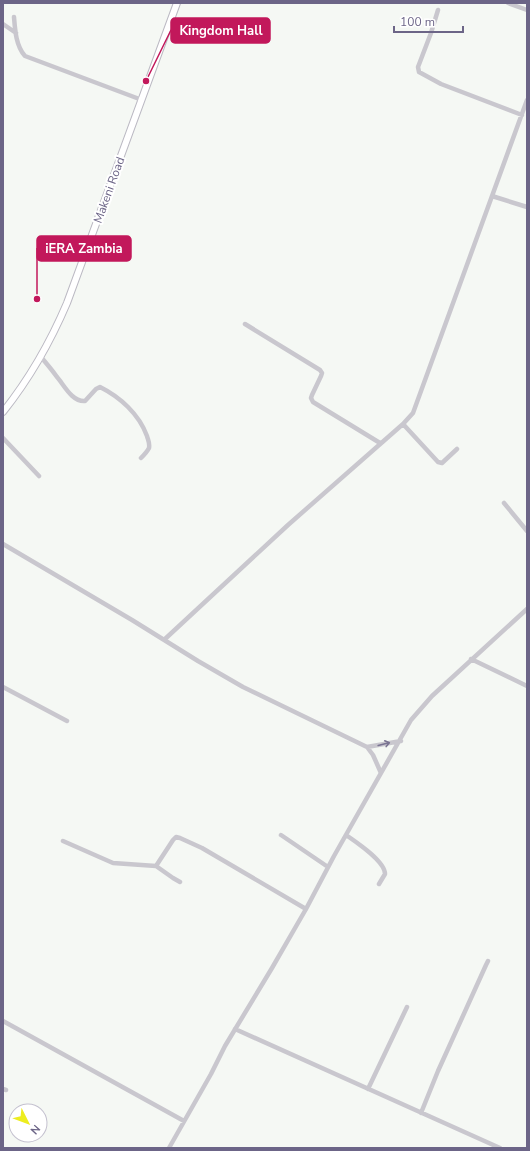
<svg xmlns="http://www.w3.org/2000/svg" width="530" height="1151" font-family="'Nunito Sans',sans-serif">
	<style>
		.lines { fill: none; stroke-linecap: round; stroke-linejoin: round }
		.secondary-casing { stroke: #bbb9c3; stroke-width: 8 }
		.street { stroke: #c9c7ce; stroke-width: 4.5 }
		.secondary { stroke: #fff; stroke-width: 6 }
		.oneway { stroke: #7a7492 }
		.labels { text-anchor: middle; stroke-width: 4; stroke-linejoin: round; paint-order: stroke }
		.street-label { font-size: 12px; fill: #6c6587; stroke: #fff }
		.leader { fill: none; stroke: #c2185b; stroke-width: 1.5 }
		.callout-dot { fill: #c2185b; stroke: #fff; stroke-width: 1.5 }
		.callout { fill: #c2185b; stroke: #c2185b; stroke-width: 1.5 }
		.callout-label { font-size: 13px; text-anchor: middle; font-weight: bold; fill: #fff }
	</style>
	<rect width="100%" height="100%" fill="#f5f8f4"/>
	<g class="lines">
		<defs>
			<path id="secondary" d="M3 412C30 378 50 343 67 303L177 3"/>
		</defs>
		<!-- secondary casing -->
		<use href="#secondary" class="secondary-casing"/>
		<!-- street -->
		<path class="street" d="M508 3 527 10
			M438 10 431 33 418 67 419 72 441 84 522 115
			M14 17C15 30 16 46 25 56L142 100
			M3 24 16 33
			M492 196 527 207
			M245 324 320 370 322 373 321 376 312 395 311 398 313 402 380 443
			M41 357C47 364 52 370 57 377 64 385 72 402 85 401L96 389 100 387C120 397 139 414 147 436 148 440 150 443 149 448 147 452 144 455 141 458
			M403 424 438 462 442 463 457 449
			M3 438 39 476
			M504 503 527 531
			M3 544 132 620 198 661 243 687 367 747 373 755 381 773
			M165 639 288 525 403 424 413 413 527 100
			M471 659 527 686
			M3 687 67 721
			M367 747 401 741
			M281 835 328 867
			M346 835C356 842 385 861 385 874L379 884
			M63 841 113 863 156 866 173 878 180 882
			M156 866 173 840 176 837 180 838 202 848 306 909
			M3 1021 184 1121
			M235 1029 500 1148
			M3 1089 6 1090
			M368 1089 407 1007
			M421 1113 438 1071 486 965 488 961
			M169 1148 211 1074 225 1046 272 968 306 909 334 856 411 720 432 696 527 609"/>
		<!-- secondary -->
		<use href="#secondary" class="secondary"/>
	</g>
	<!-- one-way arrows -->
	<defs><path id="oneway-shaft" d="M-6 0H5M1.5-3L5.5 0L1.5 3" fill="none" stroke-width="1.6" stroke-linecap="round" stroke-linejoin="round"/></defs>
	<use class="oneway" href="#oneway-shaft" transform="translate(384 744) rotate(-14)"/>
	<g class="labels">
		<!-- street labels -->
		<g class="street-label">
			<text transform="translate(109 190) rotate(-70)" y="4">Makeni Road</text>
		</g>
	</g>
	<!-- callouts -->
	<path class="leader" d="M146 81L171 30M37 299L37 248"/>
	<g class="callout-dot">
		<circle cx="146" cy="81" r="4"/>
		<circle cx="37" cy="299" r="4"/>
	</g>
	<g class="callout">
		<rect x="171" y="18" width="99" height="25" rx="4"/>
		<rect x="37" y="236" width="94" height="25" rx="4"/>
	</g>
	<g class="callout-label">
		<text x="221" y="35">Kingdom Hall</text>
		<text x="84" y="253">iERA Zambia</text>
	</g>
	<!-- border -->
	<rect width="530" height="1151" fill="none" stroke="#6c6587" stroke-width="8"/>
	<!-- north arrow -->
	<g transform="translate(28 1123) rotate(132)"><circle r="19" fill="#ffffff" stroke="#c4c1cf"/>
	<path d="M0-3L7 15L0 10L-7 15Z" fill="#eded1f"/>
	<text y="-6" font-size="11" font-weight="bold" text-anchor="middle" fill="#6c6587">N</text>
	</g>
	<!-- scale -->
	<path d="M394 26v6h69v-6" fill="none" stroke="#6c6587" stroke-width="2"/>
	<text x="400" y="26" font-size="12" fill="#6c6587" stroke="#ffffff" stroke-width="3" paint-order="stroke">100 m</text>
</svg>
